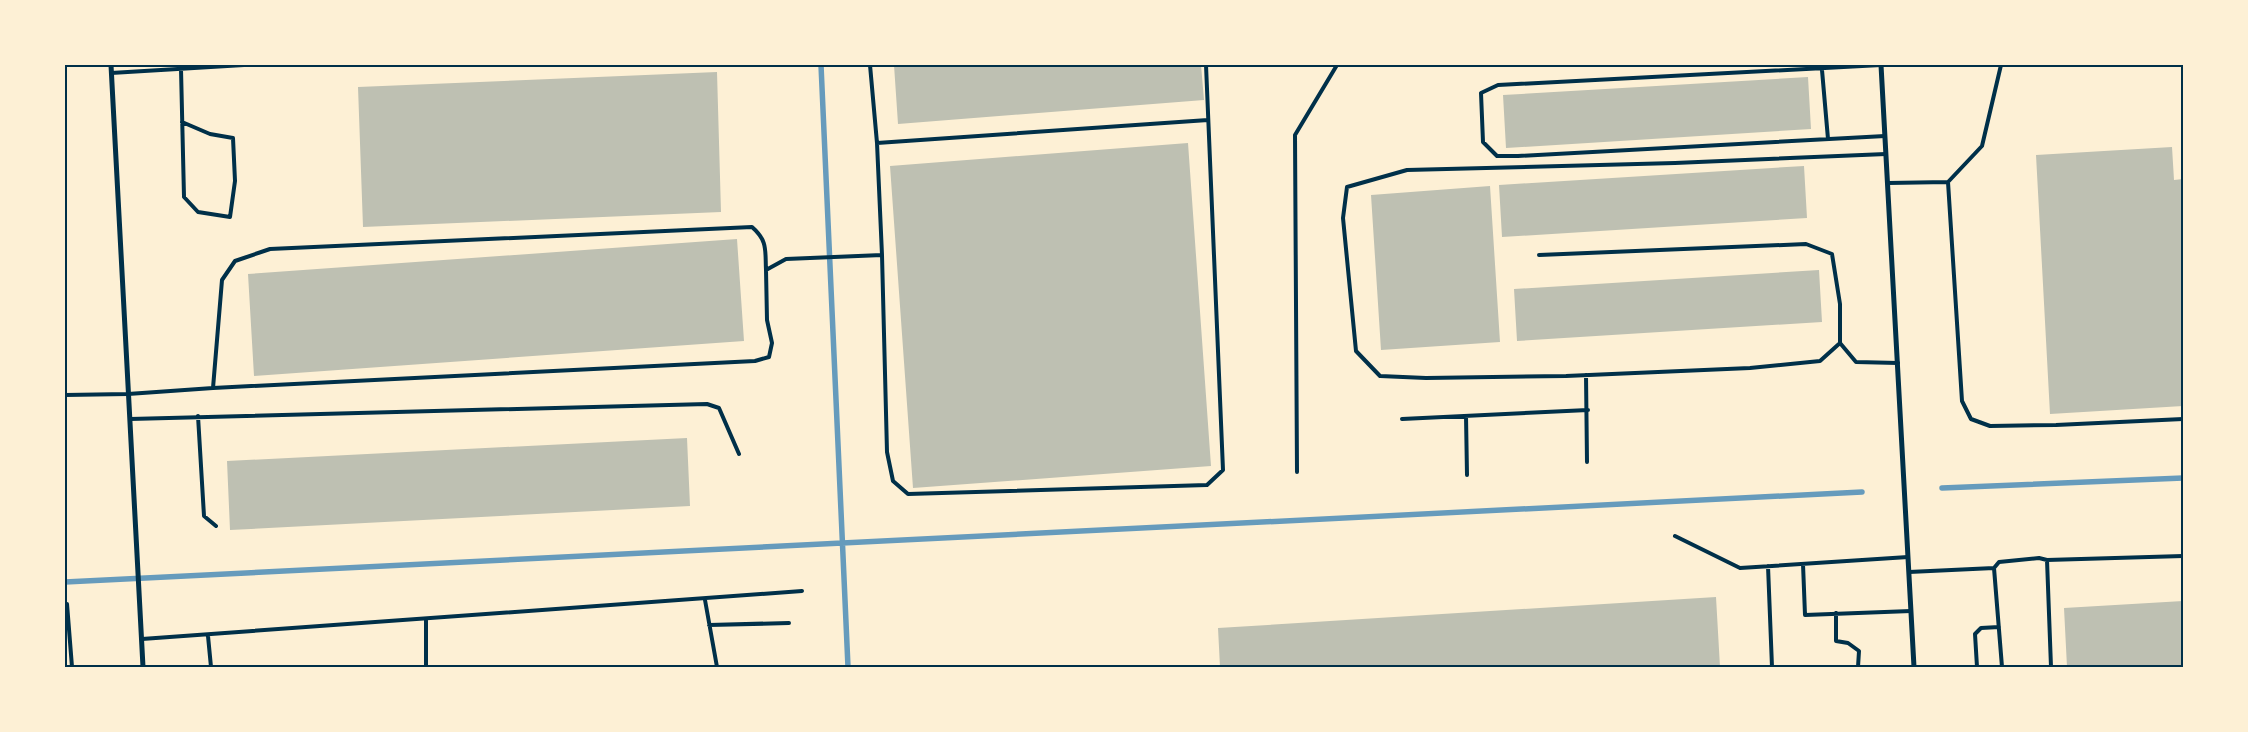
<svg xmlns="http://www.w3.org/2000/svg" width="2248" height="732" font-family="'Playfair Display',serif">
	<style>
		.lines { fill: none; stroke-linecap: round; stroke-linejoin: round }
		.stream { stroke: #669bbc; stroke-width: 5.5 }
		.building { fill: #bec0b2 }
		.service { stroke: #003049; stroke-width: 4 }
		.minor { stroke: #003049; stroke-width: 5 }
		.neatline { fill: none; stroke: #003049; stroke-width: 2 }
	</style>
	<rect width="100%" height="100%" fill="#fdf0d5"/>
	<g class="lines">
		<!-- stream -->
		<path class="stream" d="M821 65 848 667
			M1942 488 2183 478
			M65 582 1862 492"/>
	</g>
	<!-- building -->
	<path class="building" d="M894 65H1201L1204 100 898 124Z
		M717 72 721 212 363 227 358 87Z
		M1808 77 1811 129 1506 148 1503 95Z
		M1188 143 1211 466 913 488 890 166Z
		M2172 147 2174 180 2183 179V406L2050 414 2036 155Z
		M1804 166 1807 218 1502 237 1499 185Z
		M1490 186 1500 342 1381 350 1371 195Z
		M737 239 744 341 254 376 248 274Z
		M1819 270 1822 322 1517 341 1514 289Z
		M687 438 690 506 230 530 227 461Z
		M1716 597 1720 667H1220L1218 628Z
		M2183 601V667H2067L2064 608Z"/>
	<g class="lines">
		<!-- service -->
		<path class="service" d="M870 65 877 143 882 255
			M1881 65 1498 85 1481 93 1483 142 1497 156H1518L1885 136
			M181 69 184 197 198 212 230 217 235 181 233 138 210 134 182 122
			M1822 70 1828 139
			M111 73 244 65
			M877 143 1208 120
			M1948 182 1962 401 1971 419 1990 426 2056 425 2183 419
			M1888 183 1948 182 1982 146 2001 65
			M1539 255 1806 244 1832 254 1840 304V343L1856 362 1898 363
			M1840 343 1820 361 1750 368 1566 376 1426 378 1380 376 1356 351 1343 218 1347 187 1407 170 1675 163 1886 154
			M1586 375 1587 462
			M213 388 755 361 769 357 772 343 767 320 766 270 786 259 882 255 887 452 893 481 908 494 1207 485 1223 470 1206 65
			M65 395 128 394 213 388 222 280 235 261 270 249 752 227C768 241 765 250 766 270
			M198 416 204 516 216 526
			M1466 416 1467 475
			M130 419 707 404 719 408 739 454
			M1402 419 1588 410
			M1297 472 1295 135 1337 65
			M1675 536 1740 568 1908 557
			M2047 560 2051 667
			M1803 564 1805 615 1911 611
			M1768 566 1772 667
			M1909 572 1994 568
			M705 600 717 667
			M67 604 72 667
			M1836 613V641L1848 643 1859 651 1858 667
			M709 625 789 623
			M208 636 211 667
			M142 639 802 591
			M426 667V620
			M1977 667 1975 634 1981 628 1999 627
			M2002 667 1994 568 1999 562 2039 558 2047 560 2183 556"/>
		<!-- minor -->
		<path class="minor" d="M111 65 143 667
			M1881 65 1914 667"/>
	</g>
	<!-- border -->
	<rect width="2248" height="732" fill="none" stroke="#fdf0d5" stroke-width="132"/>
	<rect x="66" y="66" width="2116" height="600" class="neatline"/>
</svg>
